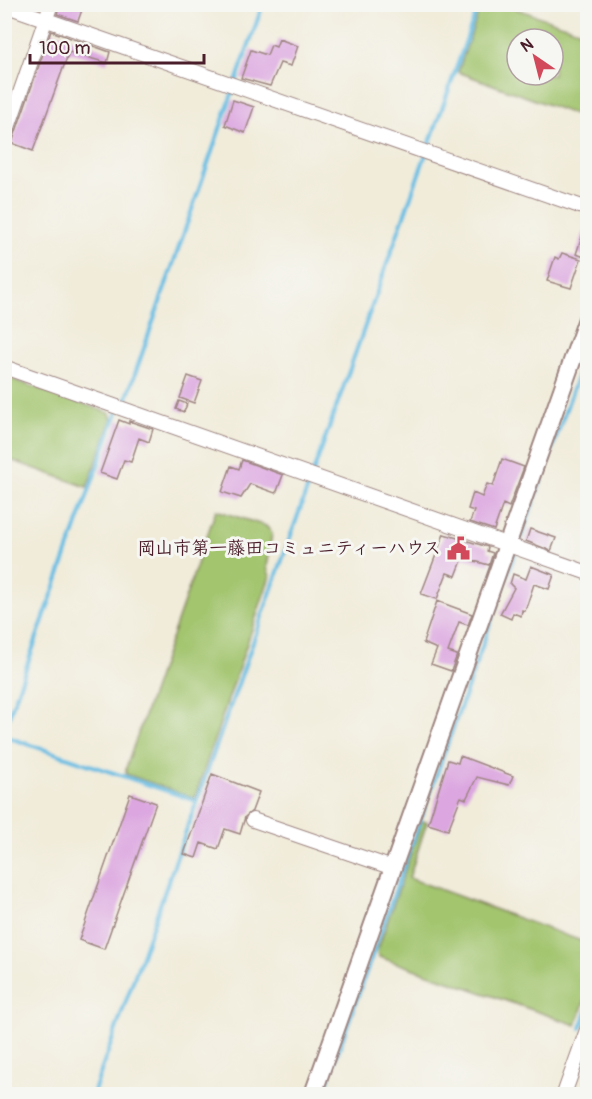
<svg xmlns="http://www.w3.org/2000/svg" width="592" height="1099" font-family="Pangolin,'Klee One',sans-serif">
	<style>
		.green { fill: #a3c56e; stroke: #76724c; stroke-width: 1.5; fill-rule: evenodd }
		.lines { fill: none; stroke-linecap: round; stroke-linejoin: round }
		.stream { stroke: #66bde3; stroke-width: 4 }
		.building { fill: #dca6e0 }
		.minor-casing { stroke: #9e8682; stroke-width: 16 }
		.tertiary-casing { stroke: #9e8682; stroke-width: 20 }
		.minor { stroke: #fff; stroke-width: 14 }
		.tertiary { stroke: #fff; stroke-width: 16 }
		.labels { text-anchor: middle; stroke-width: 6; stroke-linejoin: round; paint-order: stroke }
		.poi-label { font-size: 18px; font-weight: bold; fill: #4a1f2b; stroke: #f6f6f2; text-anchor: end }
	</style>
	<rect width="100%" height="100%" fill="#f6f6f2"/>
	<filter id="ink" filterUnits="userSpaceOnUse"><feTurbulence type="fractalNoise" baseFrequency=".0167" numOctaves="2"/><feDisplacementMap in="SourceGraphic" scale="12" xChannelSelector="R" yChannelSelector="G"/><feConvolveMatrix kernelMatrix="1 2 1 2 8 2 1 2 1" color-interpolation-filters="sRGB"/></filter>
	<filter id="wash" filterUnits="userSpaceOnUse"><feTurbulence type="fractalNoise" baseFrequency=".008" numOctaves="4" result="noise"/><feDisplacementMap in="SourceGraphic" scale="24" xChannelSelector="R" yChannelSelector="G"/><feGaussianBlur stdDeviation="1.35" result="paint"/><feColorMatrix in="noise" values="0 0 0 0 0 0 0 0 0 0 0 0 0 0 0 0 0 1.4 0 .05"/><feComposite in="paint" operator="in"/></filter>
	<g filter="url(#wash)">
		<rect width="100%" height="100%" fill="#f1ecda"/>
		<!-- green -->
		<path class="green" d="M481 5H505L587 33V119L458 72ZM517 39H553V75H517Z
			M5 377 110 413 112 420 87 487 5 458Z
			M216 510 266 526 272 533 267 568 270 576 195 797H191L126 774V768Z
			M422 821 427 822 409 878 587 943V994L576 1025 379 957 377 952Z"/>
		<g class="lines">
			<!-- stream -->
			<path class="stream" d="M124 406 263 4
				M519 544 588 346
				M4 730 117 412
				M4 736 197 801
				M581 1028 588 1009
				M4 1093 6 1094
				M93 1094 479 4
				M323 1094 516 551"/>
		</g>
		<g id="blocks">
			<!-- building -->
			<path class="building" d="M60 4H84L78 21 57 14Z
				M51 31 110 52 107 63 69 52 33 151 12 143Z
				M279 39 298 46 291 66 280 63 270 86 241 78 251 50 267 55 271 45 276 47Z
				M233 100 254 107 245 133 225 125Z
				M586 225 588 250 585 257 576 254Z
				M562 253 581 259 571 288 547 281 555 257 559 259Z
				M188 376 202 381 194 403 180 398Z
				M179 401 187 404 184 412 176 409Z
				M119 420 129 424V421L153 429 149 442 139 438 131 462 124 460 117 479 100 473Z
				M502 459 524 467 509 507 503 504 494 530 470 522 474 511 468 509 473 493 482 497 487 484 493 486Z
				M242 460 283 475 277 491 275 493 250 484 241 498 222 492 231 466 239 469Z
				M530 529 556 538 551 551 526 541Z
				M444 534 488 547 487 551 493 553 489 565 463 558 456 576 447 573 437 599 421 594Z
				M531 566 554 575 549 589 534 584 525 611 522 610 521 616 513 613 511 619 500 614 514 588 510 584 513 574 526 579Z
				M437 601 472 614 468 625 459 622 448 652 457 655 451 671 431 664 437 649 423 643Z
				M460 756 513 776 509 785 477 777 466 799 461 797 460 799 448 830 428 824 448 760 458 763Z
				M212 774 259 792 252 811 245 817 240 834 225 829 218 849 201 843 196 858 184 854Z
				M130 794 156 803 104 949 79 940Z"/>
		</g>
	</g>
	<g filter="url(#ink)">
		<use href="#blocks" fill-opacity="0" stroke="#9e8682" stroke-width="1.5"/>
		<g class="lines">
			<defs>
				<path id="minor" d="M4 5 588 209
					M4 139 51 4
					M4 367 588 573
					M253 820 393 868
					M564 1094 588 1027"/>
				<path id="tertiary" d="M313 1094 588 316"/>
			</defs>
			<!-- minor casing -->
			<use href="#minor" class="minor-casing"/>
			<!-- tertiary casing -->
			<use href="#tertiary" class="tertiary-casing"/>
			<!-- minor -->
			<use href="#minor" class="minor"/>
			<!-- tertiary -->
			<use href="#tertiary" class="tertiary"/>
		</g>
	</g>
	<!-- icons -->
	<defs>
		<symbol id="civic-bare" viewBox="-9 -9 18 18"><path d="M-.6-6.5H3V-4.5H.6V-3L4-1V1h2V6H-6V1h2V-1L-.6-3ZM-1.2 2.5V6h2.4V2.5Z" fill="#d1495b" stroke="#f6f6f2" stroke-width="2.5" paint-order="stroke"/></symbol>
	</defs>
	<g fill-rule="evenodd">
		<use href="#civic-bare" x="442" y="532" width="33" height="33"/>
	</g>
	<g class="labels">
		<!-- poi labels -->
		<g class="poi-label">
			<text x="441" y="554">岡山市第一藤田コミュニティーハウス</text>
		</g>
	</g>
	<!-- margin -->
	<rect width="592" height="1099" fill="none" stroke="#f6f6f2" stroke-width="24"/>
	<!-- north arrow -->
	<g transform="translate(535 57) rotate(325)"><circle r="28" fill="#f6f6f2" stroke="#b1a0a2" stroke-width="1.5"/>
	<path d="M0-4.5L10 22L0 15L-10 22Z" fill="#d1495b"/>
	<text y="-9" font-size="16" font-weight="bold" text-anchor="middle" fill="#4a1f2b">N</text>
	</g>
	<!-- scale -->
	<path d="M30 54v9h174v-9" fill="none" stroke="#4a1f2b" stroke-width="3"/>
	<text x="39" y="54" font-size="18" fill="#4a1f2b" stroke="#f6f6f2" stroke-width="4.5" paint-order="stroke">100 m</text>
</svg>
